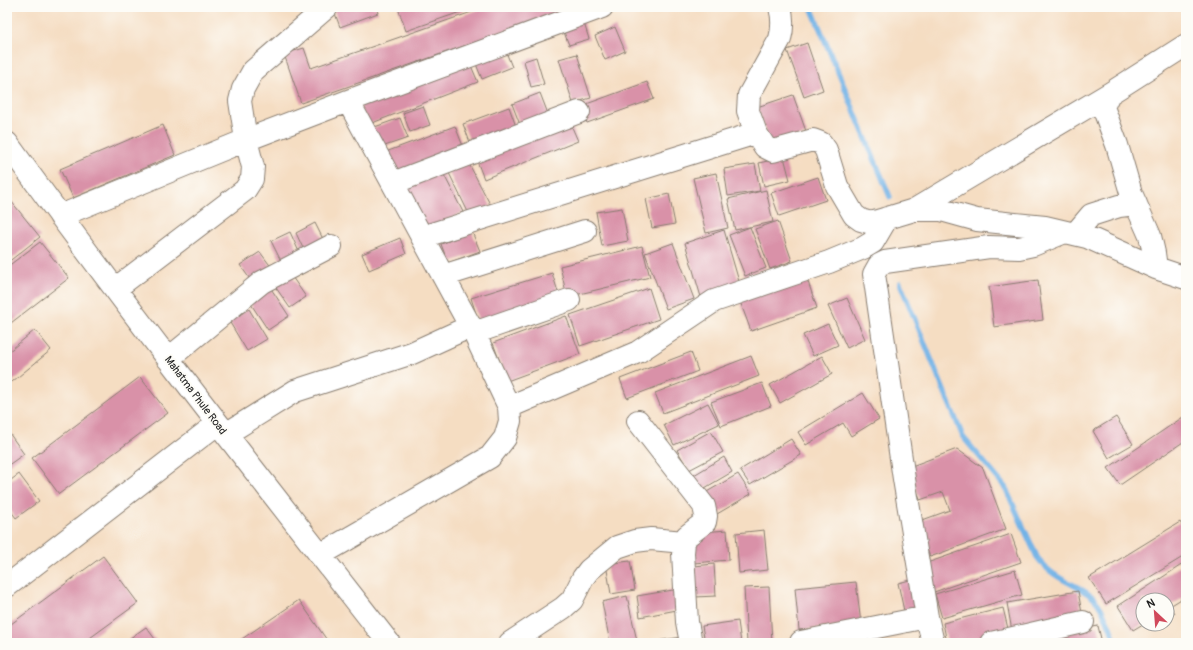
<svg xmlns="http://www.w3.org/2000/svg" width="1193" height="650" font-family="Pangolin,sans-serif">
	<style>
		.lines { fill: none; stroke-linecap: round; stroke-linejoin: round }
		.stream { stroke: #72b2e6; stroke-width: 5.5 }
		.building { fill: #d991a8 }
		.minor-casing { stroke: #887c6f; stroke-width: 24 }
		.minor { stroke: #fff; stroke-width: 22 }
		.labels { text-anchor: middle; stroke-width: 4; stroke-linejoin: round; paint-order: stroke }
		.street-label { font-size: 11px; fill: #1c1c1c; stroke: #fdfcf7 }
	</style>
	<rect width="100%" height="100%" fill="#fdfcf7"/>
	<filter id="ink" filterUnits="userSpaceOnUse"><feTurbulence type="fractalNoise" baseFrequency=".025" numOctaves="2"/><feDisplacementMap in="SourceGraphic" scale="8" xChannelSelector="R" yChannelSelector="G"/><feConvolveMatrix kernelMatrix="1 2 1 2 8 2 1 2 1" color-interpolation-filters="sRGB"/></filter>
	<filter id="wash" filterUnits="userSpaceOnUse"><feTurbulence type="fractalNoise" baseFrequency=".012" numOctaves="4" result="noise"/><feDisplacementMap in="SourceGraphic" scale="16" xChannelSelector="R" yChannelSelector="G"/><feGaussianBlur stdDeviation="0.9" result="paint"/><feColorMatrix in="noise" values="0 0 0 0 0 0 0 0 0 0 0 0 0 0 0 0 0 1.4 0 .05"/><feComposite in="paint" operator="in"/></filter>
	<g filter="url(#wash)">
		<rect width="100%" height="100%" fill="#f5ddc2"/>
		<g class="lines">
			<!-- stream -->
			<path class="stream" d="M811 7 890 197
				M900 283 963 437 1005 487 1037 557C1049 574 1062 579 1079 588 1085 592 1092 595 1096 601 1105 611 1111 630 1116 643"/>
		</g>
		<g id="blocks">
			<!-- building -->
			<path class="building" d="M335 7H376L378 13 340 27 333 8Z
				M402 7H465L466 10 406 31 398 8Z
				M486 7H575L301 103 284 54 304 48 311 68Z
				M583 20 589 39 569 45 562 27Z
				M615 27 625 51 605 60 595 36Z
				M807 43 823 90 804 97 787 50Z
				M504 47 512 67 482 79 474 59Z
				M577 54 591 98 573 103 559 59Z
				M536 57 544 84 531 87 524 61Z
				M469 61 478 82 367 125 359 104Z
				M647 82 654 99 587 123 581 106Z
				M540 93 550 119 522 130 512 104Z
				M793 95 807 134 771 146 757 107Z
				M423 106 430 125 410 132 403 113Z
				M509 107 518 132 473 150 463 124Z
				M400 118 408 138 376 149 369 129Z
				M568 118 578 141 484 179 475 156Z
				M163 125 175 155 73 198 60 169Z
				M455 126 463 146 391 174 383 153Z
				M784 157 790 180 764 186 759 163Z
				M468 162 491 206 470 216 448 171Z
				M755 164 760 191 728 196 724 169Z
				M441 169 463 212 424 232 402 186Z
				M716 173 728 228 706 233 693 178Z
				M818 177 826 200 779 216 771 193Z
				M766 190 773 222 735 230 728 199Z
				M669 194 675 224 652 228 646 199Z
				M7 196 40 237 7 263Z
				M622 208 628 241 602 246 596 212Z
				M778 221 792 261 770 269 755 229Z
				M315 223 327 247 307 257 296 233Z
				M750 227 766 268 745 276 729 235Z
				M724 230 740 285 701 297 685 243Z
				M290 232 300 254 282 263 271 241Z
				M472 232 480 251 448 263 441 244Z
				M400 238 406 254 369 270 362 254Z
				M40 242 69 278 7 326V267Z
				M673 243 694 299 666 309 645 253Z
				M642 246 650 277 567 297 560 266Z
				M260 252 272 268 252 282 240 265Z
				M288 271 306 297 290 308 272 282Z
				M552 273 560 298 479 323 471 298Z
				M805 273 817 308 751 331 738 296Z
				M1038 280 1043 320 994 327 989 287Z
				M268 284 289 316 268 330 247 298Z
				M649 288 659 319 580 346 570 315Z
				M847 298 865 339 847 348 828 306Z
				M249 309 267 339 247 351 229 321Z
				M566 316 580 354 507 381 493 343Z
				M828 324 838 345 813 356 803 335Z
				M35 330 51 350 7 386V353Z
				M691 352 698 371 627 398 620 379Z
				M751 356 759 376 663 413 655 393Z
				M822 356 832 374 780 403 770 385Z
				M140 377 168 413 59 494 32 458Z
				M762 383 771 406 721 426 711 402Z
				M863 393 879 419 851 436 843 423 806 445 798 432Z
				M708 403 719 424 674 445 664 425Z
				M1186 415V440L1120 485 1108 468Z
				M1116 417 1133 444 1109 458 1093 431Z
				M7 430 24 454 7 466Z
				M711 431 723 452 689 470 677 450Z
				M791 439 801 455 750 485 740 470Z
				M957 449 983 468 1006 529 930 557 917 522 950 510 943 492 920 500 909 467Z
				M724 457 732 472 698 492 689 478Z
				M19 474 39 501 16 518 7 506V483Z
				M738 474 751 494 717 514 705 493Z
				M1180 522 1186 532V555L1106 604 1089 578Z
				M727 530 729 560 694 563 691 533Z
				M764 530 768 570 739 573 736 533Z
				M1011 534 1021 562 931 593 921 565Z
				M103 556 138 603 83 643H9L7 640V627Z
				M630 561 635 590 611 594 606 564Z
				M1186 562V596L1170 606 1175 613 1167 618V600H1143V624L1133 630 1118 606Z
				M714 564 716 596 695 597 694 566Z
				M1015 570 1022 595 942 618 935 594Z
				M914 579 920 607 904 611 898 583Z
				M856 582 861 624 799 630 795 588Z
				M769 587 772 643H747L744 588Z
				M679 589 682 609 640 617 637 596Z
				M1078 591 1083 619 1012 631 1007 603Z
				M627 596 637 641 630 643H610L602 602Z
				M299 600 329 643H236Z
				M1003 608 1009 633 970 643H947L943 623Z
				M738 621 741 643H705L702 626Z
				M1098 626 1102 643H1024V642Z
				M146 627 158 643H123Z
				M682 637 683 643H650V642Z"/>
		</g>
	</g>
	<g filter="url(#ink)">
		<use href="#blocks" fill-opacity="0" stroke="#887c6f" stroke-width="1"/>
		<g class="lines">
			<defs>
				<path id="minor" d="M780 7C783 18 783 28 780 39L749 95 748 111 756 133 765 147 773 151 813 140 821 143 826 150 837 186 854 215 861 220 871 223 914 210H941L977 220 1045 227 1087 237 1156 268 1186 278
					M348 101 602 7
					M7 143C130 313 260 478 389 643
					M393 183 579 112
					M914 210 1109 94
					M60 216 246 140 348 101 474 333 509 407 510 421 505 438 490 457 320 555
					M1075 234 1091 215 1119 206 1136 204
					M422 237 756 133
					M1156 268 1154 253 1150 236 1131 193 1117 145 1103 107 1109 94 1186 45
					M443 276 585 231
					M115 289 245 190 252 179 253 167 246 140 240 101 243 89 253 71 327 7
					M474 333 569 300
					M168 359 262 282 331 246
					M509 407 638 352 714 301 829 262 863 248 873 242 887 218
					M638 421 704 506 706 516 705 522 687 536 684 542 683 553 687 622 691 643
					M226 434 295 391 412 353 471 326
					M7 586 217 424
					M801 642 927 617
					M510 643 563 608 572 600 583 578 589 570 617 547 635 541 651 539 684 542
					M933 643 927 617 904 479 874 274 879 265 885 262 989 247 1019 248 1033 245 1065 232
					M991 643 1083 622"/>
			</defs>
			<!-- minor casing -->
			<use href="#minor" class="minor-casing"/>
			<!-- minor -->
			<use href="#minor" class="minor"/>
		</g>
	</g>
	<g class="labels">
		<!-- street labels -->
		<g class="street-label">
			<text transform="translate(196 395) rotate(53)" y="4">Mahatma Phule Road</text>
		</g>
	</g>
	<!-- margin -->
	<rect width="1193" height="650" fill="none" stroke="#fdfcf7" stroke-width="24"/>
	<!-- north arrow -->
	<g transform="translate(1155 612) rotate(334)"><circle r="19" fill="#fdfcf7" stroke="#a3a29f"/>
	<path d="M0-3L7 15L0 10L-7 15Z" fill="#d1495b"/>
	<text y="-6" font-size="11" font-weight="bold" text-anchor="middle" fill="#1c1c1c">N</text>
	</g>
</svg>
